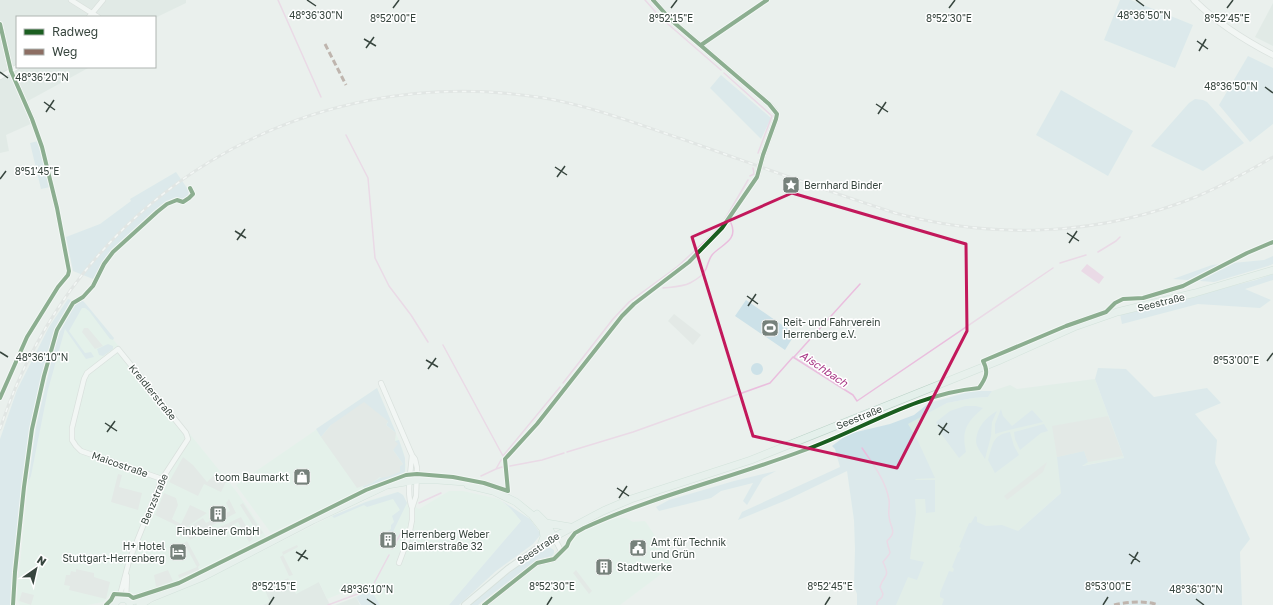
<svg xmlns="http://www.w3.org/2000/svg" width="1273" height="605" font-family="'Golos Text',sans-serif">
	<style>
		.residential { fill: #d8e3de }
		.commercial { fill: #def2e7 }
		.education { fill: #daeae3 }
		.green { fill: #cce1e8 }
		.parking { fill: #dbe1de }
		.water { fill: #eabede }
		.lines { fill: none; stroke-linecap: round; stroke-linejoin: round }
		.stream { stroke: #eabede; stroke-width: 1.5 }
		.minor-casing { stroke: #c8cecb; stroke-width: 6 }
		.tertiary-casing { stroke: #c8cecb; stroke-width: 7 }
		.secondary-casing { stroke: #c1cec9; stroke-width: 8 }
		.primary-casing { stroke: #b9d1c6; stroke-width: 8 }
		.minor { stroke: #fcfdfc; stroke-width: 4.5 }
		.tertiary { stroke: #fcfdfc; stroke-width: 5.5 }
		.secondary { stroke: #eff6f3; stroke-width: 6 }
		.primary { stroke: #e4f0eb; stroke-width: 7 }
		.rail-casing { stroke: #d8d9d9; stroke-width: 3 }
		.rail { stroke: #fff; stroke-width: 1.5; stroke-dasharray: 4.5; stroke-linecap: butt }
		.quiet { stroke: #8d6e63; stroke-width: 3; stroke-dasharray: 6 3; stroke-linecap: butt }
		.cycleway-casing { stroke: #fff; stroke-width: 6 }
		.cycleway { stroke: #1b5e20; stroke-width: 4 }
		.marked { fill: none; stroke: #c2185b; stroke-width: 3; stroke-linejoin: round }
		.ticks { fill: none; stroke: #37453e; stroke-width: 1.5 }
		.labels { text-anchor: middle; stroke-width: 3; stroke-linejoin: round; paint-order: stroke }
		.poi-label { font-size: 10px; fill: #37453e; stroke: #fff; text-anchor: start }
		.street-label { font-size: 10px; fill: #37453e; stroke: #fff }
		.water-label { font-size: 11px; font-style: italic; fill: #a83986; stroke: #fff }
		.ticks-label { font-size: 10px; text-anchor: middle; fill: #37453e; stroke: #fff; stroke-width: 3; stroke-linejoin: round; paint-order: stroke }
	</style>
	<rect width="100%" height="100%" fill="#eaf0ed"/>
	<!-- residential -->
	<path class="residential" d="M0 0H186V3L155 18V17H17V67H90L26 102 35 122 6 135 9 151 0 153Z
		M1273 3V46L1255 37Z
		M288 578 319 582 330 605H263V588Z
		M356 597 360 605H335Z"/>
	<!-- commercial -->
	<path class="commercial" d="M82 301 236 491 250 511 267 538 174 583 146 592 136 594 113 591 103 602 87 605H20L17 600 18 586 28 483 31 476 48 390 65 329Z
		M377 388 403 450 406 466 405 472 402 475 366 488 271 533 236 485Z
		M449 491H463L499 499 511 509 521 521 449 605H380L367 583 327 599 319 582 296 594 288 578 264 588 270 602 263 605H147L230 567 332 516 370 500 398 492 403 495 407 503 419 509Z
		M617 518H626L633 522 645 521 660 543 672 566 620 605H488L540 565 551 562 559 557 567 550 572 541 587 528Z"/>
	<!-- education -->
	<path class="education" d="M1095 379 1124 458 1080 466 1061 493 1018 531 961 605H857V594L907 424 947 403 973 398 988 397 992 391 1010 385 1017 389Z"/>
	<!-- green -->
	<path class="green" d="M1120 0H1131L1193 25 1175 68 1104 40Z
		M1248 56 1273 68V124L1250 142 1219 105Z
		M721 75 771 118 761 139 710 88Z
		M1061 90 1133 131 1108 176 1036 135Z
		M1195 99 1203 100 1207 102 1244 143 1203 171 1151 146 1189 103Z
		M38 141 50 187 41 189 30 143Z
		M176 172 189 191 188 196 185 199H174L156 212 110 252 93 279 73 271 66 237 100 224 131 201 130 199Z
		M1273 256V264L1268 266 1214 282 1173 279 1212 265 1264 260Z
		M1273 274V280L1245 289 1271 300 1260 308 1198 304 1122 324 1120 314 1256 280Z
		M68 299 71 300 56 329 44 367 31 429 11 605H0V439L17 390 49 327Z
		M746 300 795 334 785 350 735 316Z
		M78 301H83L85 303 114 338 113 340 110 339 89 311 85 308H82L69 331 85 353 91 352 94 357 86 359 65 329 48 390 31 476 28 483 36 427 57 337 75 303Z
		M108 344 113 346V349L103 356 99 355 97 349Z
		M751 369a6 6 0 1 1 12 0a6 6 0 1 1-12 0Z
		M1098 368 1126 369 1154 397 1207 388 1221 403 1195 414 1217 440 1215 463 1250 539 1240 552 1242 605H942L944 599 940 597V593L949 571 953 572 954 569 952 567 958 552H959L961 548 959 547 969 523H971L975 516 977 517V522L986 526 1002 525 1018 531 1061 493 1057 457 1084 451 1088 462 1082 466 1124 458 1095 379Z
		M377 388 396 433 386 425 388 422 331 425 321 437 316 429Z
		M972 391H992L988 397 973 398 947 403 908 424 917 439 935 478 915 479 916 480H935V512L926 513 925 499H915L916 513 910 559 924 562 917 580 908 577 896 605H857V594L854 586 855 549 854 520 847 471 789 499 738 520 742 512 840 467 835 449 832 446 848 434 890 424 914 415 929 403Z
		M965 406H976L983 408C967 422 961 430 966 452L959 458 942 435 936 422 950 411Z
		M1001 409 1003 416 1012 426 1032 410 1043 422C1027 426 1010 429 995 434V424Z
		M997 411 992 422 991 436 985 459C982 454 977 448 976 442 976 428 986 417 997 411Z
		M1044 424 1048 431 1041 433 1020 450 1015 439 1014 432Z
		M1010 432 1014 446 1019 455 995 473 988 460C993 444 992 435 1010 432Z
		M399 440 405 458V472L402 475 364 489 363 486 372 483 403 464 393 450 395 441Z
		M776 471 763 478 747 505 743 501 753 483 721 491 711 498 659 511 656 507 669 500 734 481Z
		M398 492 403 495 407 503 388 542 385 533 391 529V525L394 522 392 516 400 510 393 499 367 507 364 505 334 518 332 516 366 502Z
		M502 501 530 519 541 534 533 544 496 571 459 605H449L521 521 511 509Z
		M546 547H549L554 550V553L552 556 539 559 534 562 478 605H470L528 558Z
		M371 590 380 605H361L356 597Z"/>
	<!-- parking -->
	<path class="parking" d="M674 314 701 335 693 345 668 321Z
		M84 328H88L103 346 95 349 82 332Z
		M364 402 388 421 386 425 396 433 395 441 398 444 393 450 403 464 400 466V472L387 477H385L381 478 380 477 372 483 357 488 321 437 331 425Z
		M1108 416 1123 456 1088 462 1084 451 1057 457 1052 426Z
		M183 457 193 465 207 482 214 475 226 482 221 492 204 484 198 496 169 482Z
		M1047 462 1043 472 1007 500 1004 496Z
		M118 474 122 475 119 487 142 493 138 510 111 502Z
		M164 493 176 498 178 505 172 519 181 524 190 505 207 513 184 529 155 515Z
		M229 499 236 513 209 527V529L190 540 184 530 203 518 206 523 230 511 226 503Z
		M243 503 263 533 259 535 240 505Z
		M241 517 253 539 249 542 238 522 222 531 220 527Z
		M187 541 200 565 198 567 199 570 179 578 178 575 197 567 184 543Z
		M297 545 298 547 283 555 293 575 289 576 280 557 283 555 282 552Z
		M76 569 94 573V577L110 582 106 599 69 590 70 586 64 585 66 575H70L71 571 76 572Z
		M168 570 173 581 156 587 154 575Z
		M576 570 592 591 589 594 573 573Z
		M22 592 34 595 31 605 19 601Z"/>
	<!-- water -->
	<path class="water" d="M1087 264 1104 277 1099 284 1081 271Z"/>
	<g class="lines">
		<!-- stream -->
		<path class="stream" d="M278 0 321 97
			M645 0 661 18 721 70
			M724 73 772 116 758 153
			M346 135 368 178 375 258 389 286 411 315 428 342
			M750 176 754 174 753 168
			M725 219 748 180
			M1098 252 1116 241 1120 237
			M1060 263 1086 255
			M663 288C671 287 682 287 690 283 696 280 703 275 706 269 708 264 709 259 712 255 720 245 739 241 731 223
			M443 345 503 456 560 387
			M794 357 860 284
			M563 383 613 319 629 302 677 267 713 234 722 223
			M862 448C873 464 886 481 889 500 890 506 888 511 889 516 890 529 898 530 887 541 890 557 893 549 883 562 891 579 884 573 880 587L883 594 882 597 877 602V605
			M567 452 633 432 770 383 793 357 853 395 857 401 1053 268
			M510 466 542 460 564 453
			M496 469 501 460
			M481 476 496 469 502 467
			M419 503 441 493
			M392 549 401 533
			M328 605 371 589 389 555"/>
		<defs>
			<path id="minor" d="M71 0 98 17
				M653 0 671 20 769 104C774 109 777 112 776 119L763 155 757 177
				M89 17 103 0
				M0 24 11 71 32 119
				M0 77 17 67
				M381 383 412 455 415 459 417 468 416 496 412 508V520L409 536 399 563
				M412 455C411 471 406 493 412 508
				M119 599 129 561 162 479 188 439 186 433 118 349 87 373 84 379 72 428V440L76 446 81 451 162 479
				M126 599 127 576
				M484 605 537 563 554 559 561 551 554 537"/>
			<path id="tertiary" d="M1194 0C1217 23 1244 40 1273 55"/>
			<path id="secondary" d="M465 605 508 569 554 537"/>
			<path id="primary" d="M468 485 493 491 516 502 532 515 543 529 554 537
				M537 514 546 523 553 536
				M546 523 570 527
				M554 537 603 511 631 499 751 460 998 361 1074 327 1117 312 1195 293 1273 270
				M541 545 544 537 543 529
				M129 601 147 599
				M113 605 119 599H126L129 601 130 605
				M140 605 151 598 203 577 313 520 387 485 417 480H438L465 482 471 486"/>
		</defs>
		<!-- minor casing -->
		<use href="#minor" class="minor-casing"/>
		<!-- tertiary casing -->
		<use href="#tertiary" class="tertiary-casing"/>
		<!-- secondary casing -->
		<use href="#secondary" class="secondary-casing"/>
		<!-- primary casing -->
		<use href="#primary" class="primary-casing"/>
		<!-- minor -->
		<use href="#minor" class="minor"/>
		<!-- tertiary -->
		<use href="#tertiary" class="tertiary"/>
		<!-- secondary -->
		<use href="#secondary" class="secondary"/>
		<!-- primary -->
		<use href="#primary" class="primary"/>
		<defs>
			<path id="rail" d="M0 429C76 196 303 59 544 98 591 106 637 124 682 139 753 164 823 190 895 213 995 240 1101 236 1198 196 1224 185 1249 171 1273 157"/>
		</defs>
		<!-- rail casing -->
		<use href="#rail" class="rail-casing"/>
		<!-- rail -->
		<use href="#rail" class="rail"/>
		<!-- quiet -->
		<path class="quiet" d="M325 44 346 85
			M1114 605C1128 602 1144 600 1158 605"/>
		<defs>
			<path id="cycleway" d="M0 24 11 71 32 119 42 147 57 208 69 271 68 275 58 287 27 337 0 398
				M701 45 767 0
				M13 605 15 572 24 487 32 429 44 376 57 330 73 303 83 297 93 286 104 264 113 252 157 212 167 204 177 200 183 202 189 198 193 194 190 188
				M106 605 111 600 114 594 129 595 133 598 179 583 366 490 406 475 417 474 453 477 484 483 508 491 505 459 537 424 622 316 634 304 689 262 722 228 757 177 763 155 776 119 777 114 769 104 671 20 653 0
				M484 605 537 563 554 559 567 546 569 541 575 533 584 528C654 496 730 478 802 451 862 430 914 394 979 388 986 378 989 372 983 361L1066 326 1106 312 1115 303 1123 299 1143 298 1183 286 1247 253 1273 242"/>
		</defs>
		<!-- cycleway casing -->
		<use href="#cycleway" class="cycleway-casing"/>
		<!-- cycleway -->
		<use href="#cycleway" class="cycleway"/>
	</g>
	<!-- marked area -->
	<path d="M0 0H1273V605H0ZM792 193 966 244 967 331 897 468 753 436 692 237Z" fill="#eaf0ed" fill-opacity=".55" fill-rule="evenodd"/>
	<path class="marked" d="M792 193 966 244 967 331 897 468 753 436 692 237Z"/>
	<!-- ticks -->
	<path class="ticks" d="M307 0 316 6M1136 0 1144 6M393 8 399 0M671 8 677 0M949 8 955 0M1227 8 1233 0M364 39 376 46M1197 41 1208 49M366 48 374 37M1199 51 1206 39M0 72 8 78M1265 87 1273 93M44 102 55 110M876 104 888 112M46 112 54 100M878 114 886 102M555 167 567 175M557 177 565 166M0 179 6 171M235 231 246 238M1067 233 1079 241M237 240 245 229M1069 243 1077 231M747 296 758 304M748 306 756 294M0 352 8 357M426 360 438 367M1267 361 1273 353M428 369 436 358M105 423 117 431M938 425 949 433M107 432 115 421M939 435 947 423M617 488 629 496M619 498 627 486M296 552 308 559M1129 554 1140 562M298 561 306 550M1131 564 1138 552M367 599 376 605M1196 599 1204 605M269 605 274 597M547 605 552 597M825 605 830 597M1103 605 1108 597"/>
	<!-- icons -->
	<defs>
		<symbol id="sight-square" viewBox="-11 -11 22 22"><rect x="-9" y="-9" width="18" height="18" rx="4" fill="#76817b" stroke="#fff"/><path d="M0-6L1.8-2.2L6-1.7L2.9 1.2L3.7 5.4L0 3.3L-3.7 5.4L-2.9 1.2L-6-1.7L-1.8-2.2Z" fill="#fff"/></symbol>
		<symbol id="stadium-square" viewBox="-11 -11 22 22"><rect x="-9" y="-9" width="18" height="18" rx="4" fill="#76817b" stroke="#fff"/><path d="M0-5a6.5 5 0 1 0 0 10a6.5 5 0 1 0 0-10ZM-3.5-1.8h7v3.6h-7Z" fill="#fff"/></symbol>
		<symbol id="shop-square" viewBox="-11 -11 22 22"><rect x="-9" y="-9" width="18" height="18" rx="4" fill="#76817b" stroke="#fff"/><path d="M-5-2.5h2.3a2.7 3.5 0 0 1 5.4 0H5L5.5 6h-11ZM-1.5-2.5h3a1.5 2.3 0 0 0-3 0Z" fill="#fff"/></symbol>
		<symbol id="building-square" viewBox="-11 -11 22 22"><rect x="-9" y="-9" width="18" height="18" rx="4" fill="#76817b" stroke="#fff"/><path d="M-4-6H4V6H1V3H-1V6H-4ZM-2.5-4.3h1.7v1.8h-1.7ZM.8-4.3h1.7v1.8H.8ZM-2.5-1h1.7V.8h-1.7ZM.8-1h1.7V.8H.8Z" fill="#fff"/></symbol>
		<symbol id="civic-square" viewBox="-11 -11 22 22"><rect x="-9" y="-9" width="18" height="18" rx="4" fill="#76817b" stroke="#fff"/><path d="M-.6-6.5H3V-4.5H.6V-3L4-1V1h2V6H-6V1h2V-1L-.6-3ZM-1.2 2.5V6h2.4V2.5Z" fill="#fff"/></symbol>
		<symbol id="hotel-square" viewBox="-11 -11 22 22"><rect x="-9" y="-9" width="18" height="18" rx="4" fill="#76817b" stroke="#fff"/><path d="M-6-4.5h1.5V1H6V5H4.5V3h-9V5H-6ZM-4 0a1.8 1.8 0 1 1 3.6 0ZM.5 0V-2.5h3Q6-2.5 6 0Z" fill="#fff"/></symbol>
	</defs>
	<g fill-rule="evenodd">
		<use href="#sight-square" x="781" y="175" width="20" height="20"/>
		<use href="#stadium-square" x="760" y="318" width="20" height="20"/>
		<use href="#shop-square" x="292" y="467" width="20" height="20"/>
		<use href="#building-square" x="208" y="504" width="20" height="20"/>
		<use href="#building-square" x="378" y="530" width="20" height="20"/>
		<use href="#civic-square" x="628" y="538" width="20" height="20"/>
		<use href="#hotel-square" x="168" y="542" width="20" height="20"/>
		<use href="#building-square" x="594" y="557" width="20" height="20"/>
	</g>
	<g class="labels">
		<!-- poi labels -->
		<g class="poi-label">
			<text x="804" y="189">Bernhard Binder</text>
			<text x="783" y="326">Reit- und Fahrverein<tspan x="783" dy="12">Herrenberg e.V.</tspan></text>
			<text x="289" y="481" text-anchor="end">toom Baumarkt</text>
			<text x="218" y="535" text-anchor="middle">Finkbeiner GmbH</text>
			<text x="401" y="538">Herrenberg Weber<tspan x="401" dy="12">Daimlerstraße 32</tspan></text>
			<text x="651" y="546">Amt für Technik<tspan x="651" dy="12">und Grün</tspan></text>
			<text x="165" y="550" text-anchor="end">H+ Hotel<tspan x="165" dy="12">Stuttgart-Herrenberg</tspan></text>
			<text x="617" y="571">Stadtwerke</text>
		</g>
		<!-- street labels -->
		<g class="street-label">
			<text transform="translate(1161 302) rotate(-14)" y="4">Seestraße</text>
			<text transform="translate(153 392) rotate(51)" y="4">Kreidlerstraße</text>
			<text transform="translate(859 417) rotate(-22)" y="4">Seestraße</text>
			<text transform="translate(120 464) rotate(19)" y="4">Maicostraße</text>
			<text transform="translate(154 499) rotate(-67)" y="4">Benzstraße</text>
			<text transform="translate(538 548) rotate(-34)" y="4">Seestraße</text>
		</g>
		<!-- water labels -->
		<g class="water-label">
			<text transform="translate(824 369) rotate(34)" y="4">Aischbach</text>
		</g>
	</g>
	<g class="ticks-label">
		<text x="316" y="19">48°36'30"N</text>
		<text x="1144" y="19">48°36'50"N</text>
		<text x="393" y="22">8°52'00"E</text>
		<text x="671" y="22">8°52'15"E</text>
		<text x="949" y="22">8°52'30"E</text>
		<text x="1227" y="22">8°52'45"E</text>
		<text x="42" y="81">48°36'20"N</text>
		<text x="1231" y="90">48°36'50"N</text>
		<text x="37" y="175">8°51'45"E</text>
		<text x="42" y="361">48°36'10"N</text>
		<text x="1236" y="364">8°53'00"E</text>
		<text x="274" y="590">8°52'15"E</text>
		<text x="552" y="590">8°52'30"E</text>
		<text x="830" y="590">8°52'45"E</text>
		<text x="1108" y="590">8°53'00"E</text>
		<text x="367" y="593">48°36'10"N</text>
		<text x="1196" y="593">48°36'30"N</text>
	</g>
	<!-- legend -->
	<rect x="16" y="16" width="140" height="52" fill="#ffffff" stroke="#afb5b2"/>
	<rect x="24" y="29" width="20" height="6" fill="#1b5e20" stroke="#afb5b2"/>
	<text x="52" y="36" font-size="12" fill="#37453e">Radweg</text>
	<rect x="24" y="49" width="20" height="6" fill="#8d6e63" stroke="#afb5b2"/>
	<text x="52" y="56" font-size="12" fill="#37453e">Weg</text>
	<!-- north arrow -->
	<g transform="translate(36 569) rotate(34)" stroke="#ffffff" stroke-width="3" paint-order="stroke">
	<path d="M0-3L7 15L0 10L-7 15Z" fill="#37453e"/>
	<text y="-6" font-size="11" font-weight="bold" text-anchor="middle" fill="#37453e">N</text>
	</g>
</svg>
